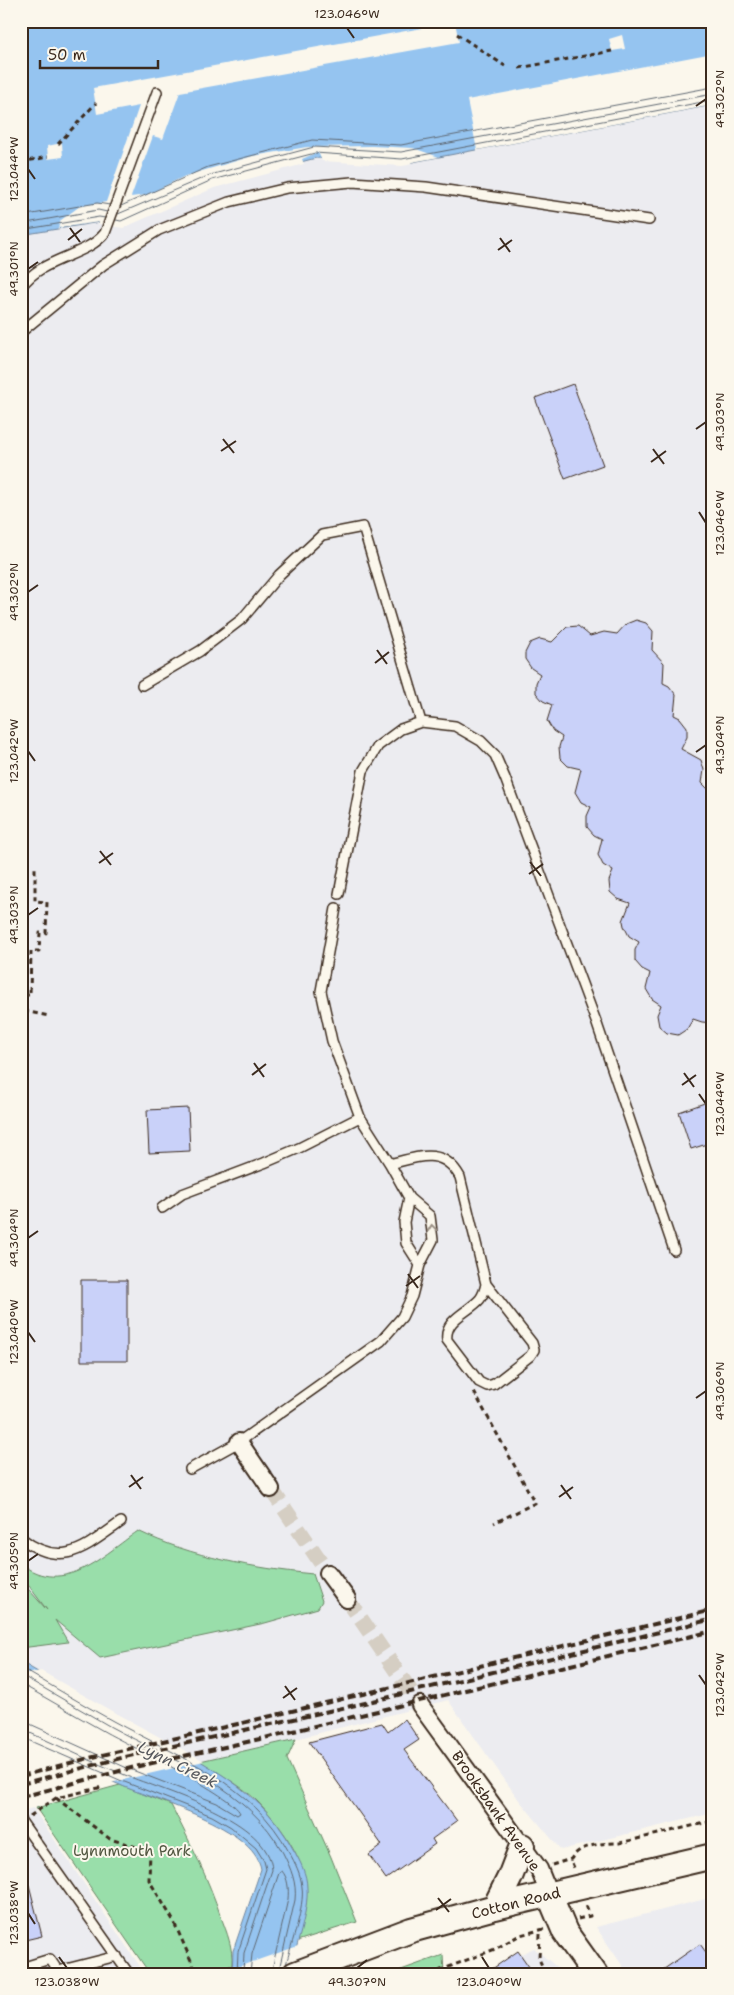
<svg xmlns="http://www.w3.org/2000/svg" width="734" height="1995" font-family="'Shantell Sans',sans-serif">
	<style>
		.built { fill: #ececf0 }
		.green { fill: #99deaa; stroke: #6a8464 }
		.water { fill: #95c4f0; stroke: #71869c }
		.pier { fill: #fbf7ec }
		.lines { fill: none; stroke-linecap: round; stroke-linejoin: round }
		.shore { stroke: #5f6872; stroke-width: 1 }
		.building { fill: #c9d1f9; stroke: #3b2a1e }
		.street-tunnel { stroke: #d5cec3; stroke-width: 16; stroke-dasharray: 16 8; stroke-linecap: butt }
		.lane-casing { stroke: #3b2a1e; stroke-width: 12 }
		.street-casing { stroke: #3b2a1e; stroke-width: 20 }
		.secondary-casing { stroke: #3b2a1e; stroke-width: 28 }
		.path { stroke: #3b2a1e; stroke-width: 3; stroke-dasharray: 5 4; stroke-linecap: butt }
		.lane { stroke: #fbf7ec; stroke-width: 9 }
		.street { stroke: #fbf7ec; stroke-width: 16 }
		.secondary { stroke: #fbf7ec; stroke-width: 24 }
		.rail { stroke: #3b2a1e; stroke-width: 4; stroke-dasharray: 8 4; stroke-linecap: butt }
		.oneway { stroke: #9b9085 }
		.ticks { fill: none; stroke: #3b2a1e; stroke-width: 2 }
		.labels { text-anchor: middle; stroke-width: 4; stroke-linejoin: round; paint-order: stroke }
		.street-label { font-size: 15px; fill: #3b2a1e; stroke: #fbf7ec }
		.park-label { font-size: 15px; fill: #525741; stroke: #fbf7ec }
		.water-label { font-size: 16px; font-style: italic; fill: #56585d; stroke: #fbf7ec }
		.neatline { fill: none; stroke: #3b2a1e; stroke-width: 2 }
		.ticks-label { font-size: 12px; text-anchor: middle; fill: #3b2a1e }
	</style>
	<rect width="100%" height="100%" fill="#fbf7ec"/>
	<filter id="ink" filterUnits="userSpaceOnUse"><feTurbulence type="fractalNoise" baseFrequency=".02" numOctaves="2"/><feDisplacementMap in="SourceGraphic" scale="10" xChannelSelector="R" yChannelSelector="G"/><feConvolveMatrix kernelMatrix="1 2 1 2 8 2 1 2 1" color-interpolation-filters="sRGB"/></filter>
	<g filter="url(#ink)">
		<!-- built -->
		<path class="built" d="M713 53V1813L561 1850 519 1800 448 1700 296 1739 200 1761 116 1717 21 1662V235L100 221 213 185Z
			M33 1808 145 1974H21V1811Z
			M713 1897V1974H628L596 1927Z
			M534 1948 565 1974H480Z"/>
		<!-- green -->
		<path class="green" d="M138 1531C192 1557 253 1568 313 1574L322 1601 318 1608 265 1623 100 1658 55 1620 68 1642 21 1648V1581L47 1610 23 1578 21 1564C64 1597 103 1555 138 1531Z
			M296 1739 287 1759 331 1857 357 1922 297 1941C300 1928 305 1915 306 1903 311 1866 282 1826 257 1801 241 1785 219 1774 200 1761Z
			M120 1785 171 1805C190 1842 208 1878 221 1917 227 1933 233 1947 232 1965L206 1974H150L36 1808Z
			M443 1955 444 1974H390Z"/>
		<!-- water -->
		<path class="water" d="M21 21H713V105L402 164 316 158 213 185 100 222 21 235Z
			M21 1662C53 1681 85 1700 117 1717 181 1752 258 1781 293 1849 300 1861 307 1874 307 1888 309 1910 295 1951 289 1974H232L233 1951 261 1869C254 1827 154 1800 120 1785 87 1771 54 1756 21 1741Z"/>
		<!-- pier -->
		<path class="pier" d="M455 22 459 42 180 92 163 139 153 136 131 197 146 195 185 176 253 156 307 147 372 146 413 148 439 157 412 162 408 165 402 166 322 161 318 152 302 159 304 164 214 188 123 228 98 224 99 222 58 228 61 220 80 206 106 202 139 106 97 114 93 88Z
			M622 35 625 49 612 51 609 39Z
			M713 53V105L477 150 467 100Z
			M62 143 63 157 48 159 47 146Z
			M41 1671 117 1714 204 1761 110 1783 21 1744V1675Z
			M298 1946 292 1974H229V1970Z"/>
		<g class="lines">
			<!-- shore -->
			<path class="shore" d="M121 206 208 167 312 140 401 145 713 87
				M118 214 210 175 314 147 401 152 713 94
				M21 216 97 203 110 205
				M116 220 121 221 212 180 315 153 402 159 713 100
				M21 224 98 210 107 212
				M21 230 99 217 105 218
				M21 1668C52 1686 82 1704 113 1721 177 1756 254 1784 289 1852 295 1863 301 1874 302 1887 305 1906 291 1944 286 1965
				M21 1675C51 1692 81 1710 111 1727 172 1760 249 1788 283 1853 291 1869 297 1883 295 1900L278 1974
				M21 1684C50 1700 78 1717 107 1733 129 1745 233 1796 240 1813L237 1815 217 1803 127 1768 30 1724 21 1723
				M21 1731 28 1732C60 1746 92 1762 125 1775 164 1791 270 1820 272 1870L244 1953 243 1974
				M21 1737 122 1781 212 1816 231 1827 256 1848 264 1861 266 1869 238 1952 237 1974
				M250 1974 252 1954 279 1873 282 1871C288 1878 289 1889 288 1899L271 1974"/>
		</g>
		<!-- building -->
		<path class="building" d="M573 384 603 465 565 479 535 398Z
			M636 620 646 623 653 631 652 650 664 663 663 683 669 686 676 695 674 715 680 718 687 727V737L681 749 701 760 704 770 702 783 713 794V1023L702 1022 693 1019 687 1029 678 1035 667 1033 659 1026 657 1015 661 1005 652 999 646 989 650 973 642 969 635 961V950L639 942 629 936 624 926 623 921 630 903 618 899 610 892 609 881 613 871 603 865 598 855 602 839 594 835 587 827V816L591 807 581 802 575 792 581 769 568 766 560 758 559 747 562 737 553 731 547 721 552 705 543 701 536 693V683L540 674 531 668 525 659V653L530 643 540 639 552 642 567 627 578 626 590 636 604 632 617 634 626 624Z
			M713 1100V1142L691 1149 679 1112Z
			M188 1108 190 1151 149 1153 147 1110Z
			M81 1280H127V1361H81Z
			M405 1719 419 1740 404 1750 457 1821 432 1839 435 1844 386 1879 369 1855 382 1845 309 1742 382 1723 388 1732Z
			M26 1873 42 1936 21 1941V1874Z
			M700 1944 713 1962V1974H657Z
			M518 1951 534 1974H485Z"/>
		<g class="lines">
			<!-- street-tunnel -->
			<path class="street-tunnel" d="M271 1489 328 1573
				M347 1599 420 1705"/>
			<defs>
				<path id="lane" d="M21 287C42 257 86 257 105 233L157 92
					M21 332 103 265 159 230 229 202 287 188 352 182 426 187 649 220
					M142 685 200 651 242 619 279 575 322 535 363 527 421 722
					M339 894 363 771 378 746 401 729 421 722 455 726 481 741 495 755 505 778 597 1024 674 1250
					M390 1164C418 1157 443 1146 460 1177L486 1284C485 1289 483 1295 480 1299 469 1312 444 1319 447 1340L479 1382 487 1386 494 1384 530 1356 534 1350 532 1343 486 1284
					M409 1198 404 1222 406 1243 420 1265
					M162 1208 182 1194 264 1163 299 1148 360 1117
					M190 1469 239 1442 381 1341 402 1317 412 1296 420 1265 433 1240 430 1216 409 1198 390 1164 360 1117 332 1041 321 991 336 908
					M21 1538C62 1570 85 1547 121 1522
					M21 1821 129 1974
					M21 1968 50 1959 58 1971V1974
					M58 1971 117 1956"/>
				<path id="street" d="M239 1442 271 1489
					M328 1573 347 1599
					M420 1705 539 1869 549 1894"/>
				<path id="secondary" d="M549 1894 565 1932 595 1974
					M495 1907 510 1877 522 1846
					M295 1974 411 1930 495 1907 713 1856"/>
			</defs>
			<!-- lane casing -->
			<use href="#lane" class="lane-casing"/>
			<!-- street casing -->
			<use href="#street" class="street-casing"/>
			<!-- secondary casing -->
			<use href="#secondary" class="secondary-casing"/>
			<!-- path -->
			<path class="path" d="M457 34 505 66
				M519 68 612 51
				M58 144 96 103
				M21 162 48 157
				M24 1011 49 1016
				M21 1094 24 995H30L31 951H39L40 933H46L47 902 35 901V866
				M474 1392 535 1503 494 1523
				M56 1798 110 1839 150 1851 149 1880 173 1920 197 1974
				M30 1816 56 1798 103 1787
				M572 1863 575 1870
				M552 1865 571 1859C580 1844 604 1843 620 1843L713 1821
				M578 1919 590 1916 586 1905
				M540 1934 539 1959 546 1974
				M431 1974 495 1949 520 1935 544 1929"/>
			<!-- lane -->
			<use href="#lane" class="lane"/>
			<!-- street -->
			<use href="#street" class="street"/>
			<!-- secondary -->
			<use href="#secondary" class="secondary"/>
			<!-- rail -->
			<path class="rail" d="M21 1776 89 1758 242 1723 713 1610
				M21 1784 125 1757 369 1702 713 1619
				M21 1797 135 1767 260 1739 713 1631"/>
		</g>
		<!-- one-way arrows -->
		<defs><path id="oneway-chevron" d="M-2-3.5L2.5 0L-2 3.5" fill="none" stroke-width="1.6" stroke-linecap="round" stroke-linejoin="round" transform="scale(1.25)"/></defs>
		<use class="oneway" href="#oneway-chevron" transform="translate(432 1228) rotate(-97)"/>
	</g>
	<!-- ticks -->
	<path class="ticks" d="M347 28 354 38M696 106 706 99M28 169 35 179M70 228 80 242M500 238 510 252M68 240 82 229M498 250 512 240M28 269 38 262M696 429 706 422M223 439 234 453M653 449 664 464M221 451 236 441M651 462 666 451M699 512 706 523M28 592 38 585M377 650 387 664M375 663 389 652M28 751 35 761M696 752 706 745M100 851 111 865M530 862 541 876M99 863 113 853M529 874 543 864M28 915 38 908M254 1063 264 1077M684 1073 694 1087M252 1075 266 1064M682 1085 696 1075M699 1094 706 1104M28 1238 38 1231M408 1274 418 1288M406 1286 420 1276M28 1332 35 1342M696 1398 706 1391M131 1475 141 1489M561 1485 571 1499M129 1487 143 1477M559 1497 573 1487M28 1561 38 1554M699 1675 706 1685M285 1686 295 1700M283 1698 297 1688M438 1898 449 1912M436 1910 451 1899M28 1913 35 1924M59 1957 67 1968M482 1957 489 1968M357 1968 367 1960"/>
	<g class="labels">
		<!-- street labels -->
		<g class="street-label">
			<text transform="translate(496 1811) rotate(55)" y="5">Brooksbank Avenue</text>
			<text transform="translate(516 1903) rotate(-14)" y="5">Cotton Road</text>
		</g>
		<!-- park labels -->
		<g class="park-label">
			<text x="132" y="1856">Lynnmouth Park</text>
		</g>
		<!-- water labels -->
		<g class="water-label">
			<text transform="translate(178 1764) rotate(26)" y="6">Lynn Creek</text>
		</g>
	</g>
	<!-- margin -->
	<rect width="734" height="1995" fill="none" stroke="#fbf7ec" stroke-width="55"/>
	<!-- scale -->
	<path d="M40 60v8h118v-8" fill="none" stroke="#3b2a1e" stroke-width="2.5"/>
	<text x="48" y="60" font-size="15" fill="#3b2a1e" stroke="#fbf7ec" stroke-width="4" paint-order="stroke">50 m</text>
	<rect x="28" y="28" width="678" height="1940" class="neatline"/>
	<g class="ticks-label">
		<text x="347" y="18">123.046°W</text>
		<text transform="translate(720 99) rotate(-90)" y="4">49.302°N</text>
		<text transform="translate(14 169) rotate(-90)" y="4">123.044°W</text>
		<text transform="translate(14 269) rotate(-90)" y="4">49.301°N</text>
		<text transform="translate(720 422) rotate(-90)" y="4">49.303°N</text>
		<text transform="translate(720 523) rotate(-90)" y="4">123.046°W</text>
		<text transform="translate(14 592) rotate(-90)" y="4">49.302°N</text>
		<text transform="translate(720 745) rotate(-90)" y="4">49.304°N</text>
		<text transform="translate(14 751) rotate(-90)" y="4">123.042°W</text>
		<text transform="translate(14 915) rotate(-90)" y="4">49.303°N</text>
		<text transform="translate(720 1104) rotate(-90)" y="4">123.044°W</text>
		<text transform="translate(14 1238) rotate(-90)" y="4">49.304°N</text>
		<text transform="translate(14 1332) rotate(-90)" y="4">123.040°W</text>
		<text transform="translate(720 1391) rotate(-90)" y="4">49.306°N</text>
		<text transform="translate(14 1561) rotate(-90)" y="4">49.305°N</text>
		<text transform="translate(720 1685) rotate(-90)" y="4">123.042°W</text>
		<text transform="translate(14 1913) rotate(-90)" y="4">123.038°W</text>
		<text x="67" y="1986">123.038°W</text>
		<text x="357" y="1986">49.307°N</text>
		<text x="489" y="1986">123.040°W</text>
	</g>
</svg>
